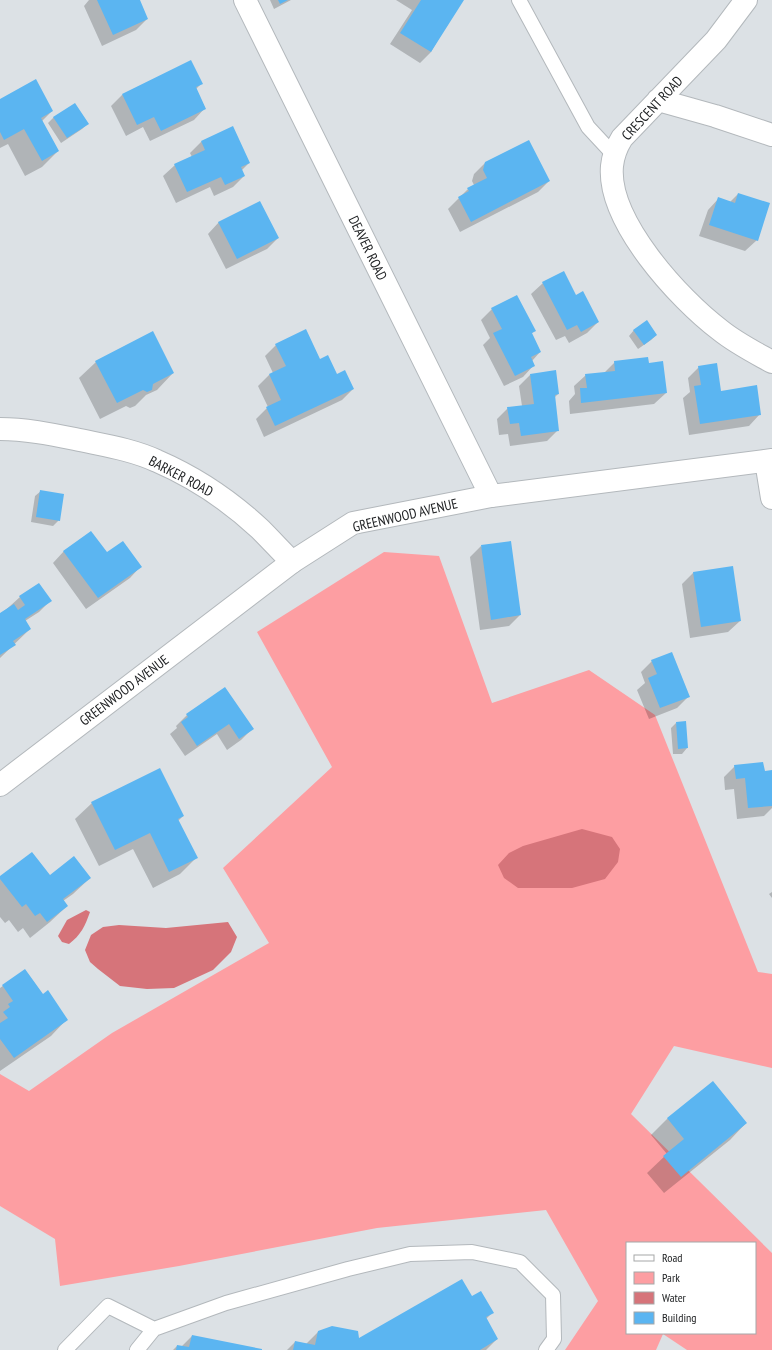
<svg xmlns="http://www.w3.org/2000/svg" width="772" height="1350" font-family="'PT Sans Narrow',sans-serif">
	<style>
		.green { fill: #fd9ea2; fill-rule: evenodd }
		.water { fill: #d6747a }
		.shadow { fill: #0003 }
		.building { fill: #5bb5f1 }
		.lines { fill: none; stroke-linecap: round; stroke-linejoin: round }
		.lane-casing { stroke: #b3b8bc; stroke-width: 16 }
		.street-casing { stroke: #b3b8bc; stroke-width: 24 }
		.secondary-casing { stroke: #b3b8bc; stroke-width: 24 }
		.lane { stroke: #fff; stroke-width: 14 }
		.street { stroke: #fff; stroke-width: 22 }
		.secondary { stroke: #fff; stroke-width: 22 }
		.labels { text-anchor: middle; stroke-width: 4; stroke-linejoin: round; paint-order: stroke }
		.street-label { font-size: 14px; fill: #212325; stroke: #fff }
	</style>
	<rect width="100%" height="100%" fill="#dce1e5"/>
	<!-- green -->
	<path class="green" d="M384 552 439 556 492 703 589 670 655 715 758 972 772 974V1068L674 1046 631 1114 772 1253V1350H687L663 1334 656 1350H565L598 1301 546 1210 377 1228 179 1266 60 1286 55 1239 0 1206V1074L29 1091 112 1033 269 943 223 868 332 767 257 632ZM627 1243H755V1333H627Z"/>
	<!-- water -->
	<path class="water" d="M582 829 612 837 620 849 618 862 605 879 572 888H518L504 878 498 865 509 853 523 846Z
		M86 910 90 912C85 926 81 935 69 944L62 942 58 936 67 920Z
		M228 922 237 937 231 952 213 970 174 988 147 989 120 986 98 969 90 962 85 950 91 935 103 927 119 925 166 928Z"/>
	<!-- shadow -->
	<path class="shadow" d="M89 0H139L147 19 136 30 102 46 84 6Z
		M270 0H291L274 9Z
		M396 0H461L431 52 420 63 390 44 412 10Z
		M201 84 196 89 205 108 194 120 150 141 143 127 126 136 111 106 122 95Z
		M0 100 52 111 42 121 58 151 42 167 25 176 8 144 0 148Z
		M54 117 87 124 82 129 61 143 48 123Z
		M232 128 249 163 241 171 244 176 233 187 214 196 210 187 176 203 163 176 175 165 192 157 190 153 201 142Z
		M485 163 549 181 538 192 460 232 448 209 468 189 474 185 472 181 474 174Z
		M738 194 757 240 745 251 699 236 708 210 719 198 730 202Z
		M219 222 278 238 267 249 226 269 208 234Z
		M543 283 576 296 598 322 587 333 569 343 565 336 556 340 531 294Z
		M492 309 534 331 531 334 540 352 532 361 534 365 523 377 504 386 483 345 490 338 481 320Z
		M634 330 656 335 651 340 638 349 629 336Z
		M276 345 320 360 353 389 342 400 264 437 256 419 268 407 258 386 269 375 273 373 265 356Z
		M96 362 173 373 157 390 146 395 135 406 130 408 126 406 100 419 79 378Z
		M615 362 648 364 666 393 654 404 570 414 569 401 575 394 574 386 586 375 604 373Z
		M699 367 721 392 760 414 749 426 689 435 683 398 690 392 688 378Z
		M530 375 558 394 554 398 558 430 547 441 510 446 508 434 499 435 497 419 508 408 522 406 519 386Z
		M41 491 59 520 53 526 31 522 35 496Z
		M481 546 520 615 509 626 480 630 470 557Z
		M64 551 107 554 141 566 130 578 86 609 53 563Z
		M732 568 740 621 728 632 690 638 682 584 693 573Z
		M20 597 50 601 39 612 25 621 30 629 0 658V615Z
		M652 661 688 697 677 708 649 719 637 690 645 683 641 672Z
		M225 689 252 729 241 740 227 750 217 734 185 756 170 734 177 728 176 726 187 715Z
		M676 723 687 748 682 754H673L671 728Z
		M735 766 772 775V808L764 816 737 819 734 789 725 790 724 777Z
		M92 803 183 816 178 821 196 858 180 874 153 888 133 849 99 866 75 819Z
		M0 877H49L90 878 73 894 63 901 67 906 50 922 30 938 23 928 18 932 9 920 5 923 0 917Z
		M772 892V898L769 894Z
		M25 970 43 995 67 1019 51 1036 0 1071V988Z
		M668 1118 746 1123 730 1140 664 1193 647 1173 667 1154 651 1135Z
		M472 1298 493 1312 486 1319 497 1339 486 1350H287L295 1342 306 1344 318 1332 358 1340Z
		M192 1336 261 1350H173L177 1346 181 1347Z"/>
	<!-- building -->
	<path class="building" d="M97 0H140L148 19 113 35Z
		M278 0H288L280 4Z
		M421 0H464L431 52 400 33Z
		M191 60 203 84 196 87 206 109 161 131 154 117 137 125 122 94Z
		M36 79 53 111 41 118 59 151 42 161 24 129 4 140 0 132V99Z
		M75 103 89 124 67 138 53 117Z
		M233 126 250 163 241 167 245 176 225 185 221 177 187 192 174 164 205 150 201 141Z
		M529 140 550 181 471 222 458 197 469 191 467 188 487 178 483 170 485 162Z
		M738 193 770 203 758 241 709 225 718 197 735 203Z
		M260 201 279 238 237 259 218 222Z
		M564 271 576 295 583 291 599 322 581 332 577 325 567 330 542 282Z
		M517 295 536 331 532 333 541 352 531 357 535 366 515 376 493 333 502 329 491 308Z
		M647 320 657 335 644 345 633 330Z
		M306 329 320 359 328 355 337 374 345 370 354 389 275 426 266 407 281 400 269 374 286 366 275 344Z
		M153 331 174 373 153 384 152 390 147 392 143 390 117 403 95 361Z
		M648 357 649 363 663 361 667 393 581 403 580 388H587L585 374 615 371 614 361Z
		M717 363 721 391 757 385 761 415 700 424 694 386 701 385 698 366Z
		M556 370 559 394 555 395 559 431 521 436 519 423 510 424 507 407 534 404 530 374Z
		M40 490 64 494 60 521 36 517Z
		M91 531 107 552 123 541 142 567 98 598 63 551Z
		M511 541 521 615 491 620 481 545Z
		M733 566 741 621 701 627 693 572Z
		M39 583 52 601 25 619 31 629 13 641 16 645 0 655V613L14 604 18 610 25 605 19 596Z
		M672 652 690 697 660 708 648 678 657 674 651 660Z
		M225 687 254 729 239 739 229 724 197 746 181 722 188 717 186 714Z
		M686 721 688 748 678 749 676 722Z
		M763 762 765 771 772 770V806L748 808 745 778 736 779 734 765Z
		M160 768 184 816 178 819 198 858 169 872 150 833 115 850 91 802Z
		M32 852 50 875 74 856 91 878 63 899 68 906 47 922 40 913 35 916 26 904 22 907 0 879V876Z
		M25 969 43 994 48 990 68 1020 14 1058 0 1039V1023L8 1018 3 1012 10 1007 8 1004 13 1001 2 985Z
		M713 1081 747 1123 681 1177 663 1156 684 1139 667 1118Z
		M462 1279 472 1296 481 1291 494 1313 486 1317 498 1339 480 1350H293L295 1341 315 1345 318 1331 332 1326 358 1331 359 1338Z
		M192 1335 262 1349V1350H176L177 1345 189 1347Z"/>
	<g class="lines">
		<defs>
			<path id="lane" d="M519 0 588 127 614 155
				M154 1329 226 1303 348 1269 410 1254 472 1252 520 1262 553 1295 554 1339 546 1350
				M65 1350 108 1306 154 1329 137 1350"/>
			<path id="street" d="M245 0 491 496
				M746 0 716 40 622 138C617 146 613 156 612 166 607 221 679 299 720 330 736 343 754 352 772 362
				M658 100 715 116 772 135
				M0 429C25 429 50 434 75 439 102 445 131 449 157 461 194 477 230 501 260 529 271 540 281 551 292 562
				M766 461 772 498"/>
			<path id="secondary" d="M0 785 292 562 353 523 491 496 772 460"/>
		</defs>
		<!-- lane casing -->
		<use href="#lane" class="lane-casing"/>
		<!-- street casing -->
		<use href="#street" class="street-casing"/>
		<!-- secondary casing -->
		<use href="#secondary" class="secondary-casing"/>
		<!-- lane -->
		<use href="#lane" class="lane"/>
		<!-- street -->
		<use href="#street" class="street"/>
		<!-- secondary -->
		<use href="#secondary" class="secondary"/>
	</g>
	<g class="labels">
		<!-- street labels -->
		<g class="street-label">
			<text transform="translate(652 108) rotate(-47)" y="5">CRESCENT ROAD</text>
			<text transform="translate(368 248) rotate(64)" y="5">DEAVER ROAD</text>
			<text transform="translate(181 476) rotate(28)" y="5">BARKER ROAD</text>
			<text transform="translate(405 515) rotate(-13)" y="5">GREENWOOD AVENUE</text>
			<text transform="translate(124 690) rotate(-37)" y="5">GREENWOOD AVENUE</text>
		</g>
	</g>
	<!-- legend -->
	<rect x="626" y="1242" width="130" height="92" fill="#ffffff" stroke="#a6a7a8"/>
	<rect x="634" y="1255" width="20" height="6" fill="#ffffff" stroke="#a6a7a8"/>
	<text x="662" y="1262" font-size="12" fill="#212325">Road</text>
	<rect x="634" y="1272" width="20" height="12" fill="#fd9ea2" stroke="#a6a7a8"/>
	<text x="662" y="1282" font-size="12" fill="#212325">Park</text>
	<rect x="634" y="1292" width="20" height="12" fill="#d6747a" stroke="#a6a7a8"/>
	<text x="662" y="1302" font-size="12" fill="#212325">Water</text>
	<rect x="634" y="1312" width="20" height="12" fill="#5bb5f1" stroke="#a6a7a8"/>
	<text x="662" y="1322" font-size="12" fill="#212325">Building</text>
</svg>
